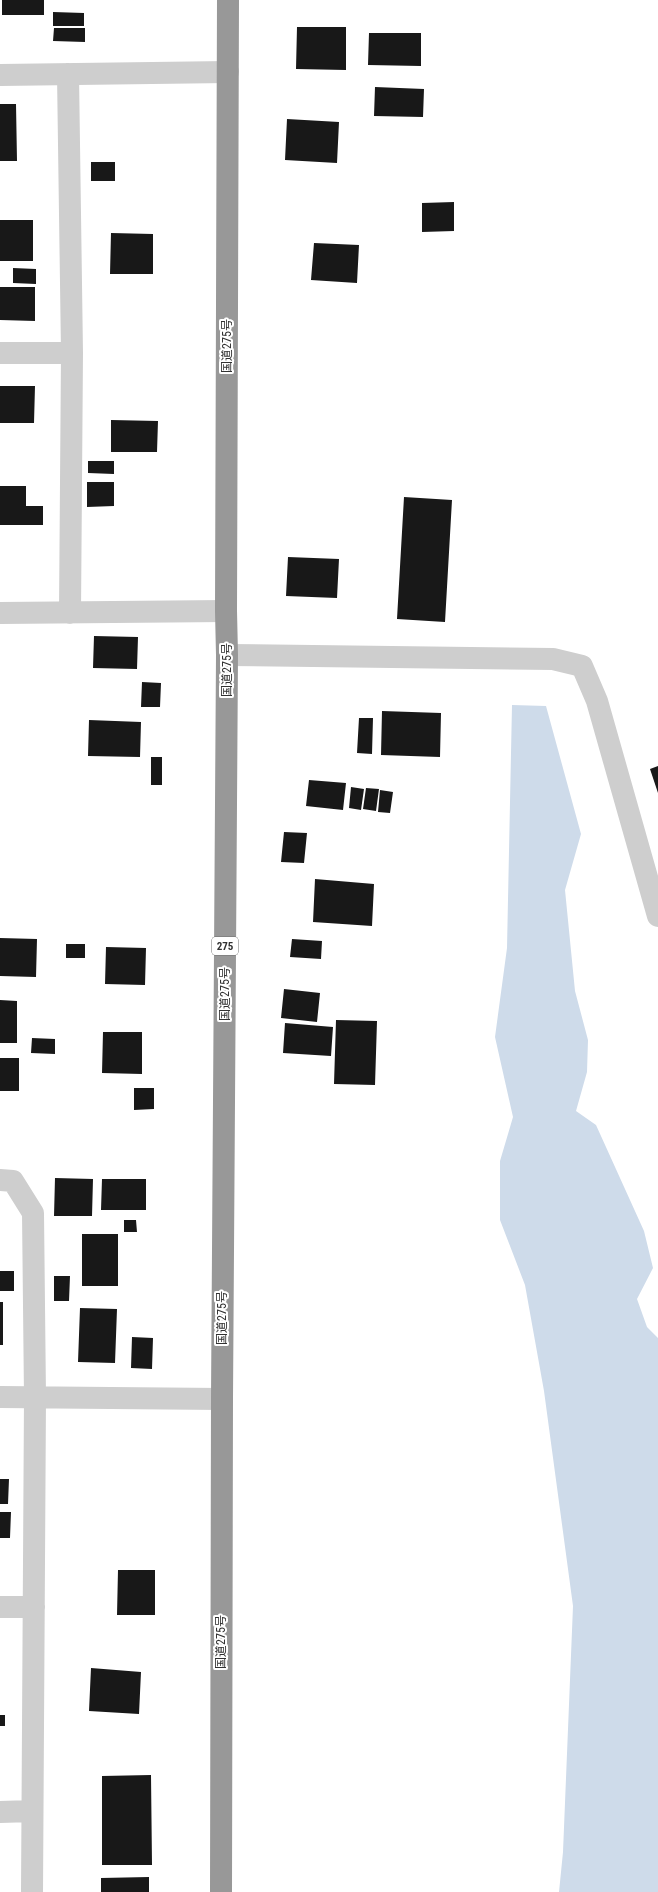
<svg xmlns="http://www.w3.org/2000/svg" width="658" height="1892" font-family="'Roboto Condensed','Noto Sans JP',sans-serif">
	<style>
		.water { fill: #cedbea }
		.building { fill: #181818 }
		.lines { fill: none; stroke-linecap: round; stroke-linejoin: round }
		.street { stroke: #cecece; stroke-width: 22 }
		.highway { stroke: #989898; stroke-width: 22 }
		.labels { text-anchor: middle; stroke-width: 4; stroke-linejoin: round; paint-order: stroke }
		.shield { fill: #fff; stroke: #6f6f6f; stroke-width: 1 }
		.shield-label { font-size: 11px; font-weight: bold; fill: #313131 }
		.street-label { font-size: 12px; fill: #313131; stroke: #fff }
	</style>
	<rect width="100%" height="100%" fill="#fff"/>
	<!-- water -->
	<path class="water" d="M512 705 546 706 581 834 565 890 575 991 588 1040 587 1072 576 1111 596 1125 644 1231 653 1268 637 1299 647 1327 658 1338V1892H559L563 1852 573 1606 544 1391 525 1285 500 1220V1161L513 1117 495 1037 507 948Z"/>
	<!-- building -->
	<path class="building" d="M2 0H44V15H2Z
		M53 12 84 13V26H53Z
		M297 27H346V70L296 69Z
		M54 28H85V42L53 41Z
		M369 33H421V66L368 65Z
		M375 87 424 89 423 117 374 116Z
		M0 104H16L17 161H0Z
		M287 119 339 122 337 163 285 160Z
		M91 162H115V181H91Z
		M454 202V231L422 232V203Z
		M0 220H33V261H0Z
		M111 233 153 234V274H110Z
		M314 243 359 245 357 283 311 280Z
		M13 268 36 269V284L13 283Z
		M0 287H35V321L0 320Z
		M0 386H35L34 423H0Z
		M111 420 158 421 157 452H111Z
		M88 461H114V474L88 473Z
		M87 482H114V506L87 507Z
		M0 486H26V506H43V525H0Z
		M404 497 452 500 445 622 397 619Z
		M288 557 339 559 337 598 286 596Z
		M94 636 138 637 137 669 93 668Z
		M142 682 161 683 160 707H141Z
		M382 711 441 713 440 757 381 755Z
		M359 718H373L372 754 357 753Z
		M89 720 141 722 140 757 88 756Z
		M151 757H162V785H151Z
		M658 766V793L650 769Z
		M309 780 346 783 343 810 306 806Z
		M351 787 364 789 361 810 349 808Z
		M366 788 379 789 376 811 363 809Z
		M380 790 393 792 390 813 378 812Z
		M284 832 307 833 304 863 281 862Z
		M315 879 374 884 372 926 313 922Z
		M0 938 37 939 36 977 0 976Z
		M292 939 322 941 321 959 290 957Z
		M66 944H85V958H66Z
		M106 947 146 948 145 985 105 984Z
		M284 989 320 993 317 1022 281 1018Z
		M0 1000 17 1001V1043H0Z
		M336 1020 377 1021 375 1085 334 1084Z
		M285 1023 333 1027 331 1056 283 1053Z
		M103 1032H142V1074L102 1073Z
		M32 1038 55 1039V1054L31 1053Z
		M0 1058H19V1091H0Z
		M134 1088H154V1109L134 1110Z
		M55 1178 93 1179 92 1216H54Z
		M102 1179H146V1210H101Z
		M124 1220H136L137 1232H124Z
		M82 1234H118V1286H82Z
		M0 1271H14V1291H0Z
		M54 1276H70L69 1301H54Z
		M0 1302H3V1345H0Z
		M80 1308 117 1309 115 1363 78 1362Z
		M132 1337 153 1338 152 1369 131 1368Z
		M0 1479H9L8 1504H0Z
		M0 1512H11L10 1538H0Z
		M118 1570H155V1615H117Z
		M91 1668 141 1672 139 1714 89 1711Z
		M0 1715H5V1726H0Z
		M151 1775 152 1865H102V1776Z
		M149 1877V1892H101V1878Z"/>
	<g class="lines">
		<!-- street -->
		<path class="street" d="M68 74 72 353 70 613
			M0 75 228 72
			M0 353H72
			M0 613 226 611
			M227 655 553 659 582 666 597 701 658 916
			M0 1180 13 1181 33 1213 35 1397 32 1892
			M0 1397 222 1399
			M0 1607H34
			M0 1812 32 1811"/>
		<!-- highway -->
		<path class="highway" d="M221 1892 222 1399 227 655 226 611 228 0"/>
	</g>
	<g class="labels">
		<!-- shield labels -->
		<rect class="shield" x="212" y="937" width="26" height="18" rx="3"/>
		<g class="shield-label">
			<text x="225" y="950">275</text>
		</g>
		<!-- street labels -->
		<g class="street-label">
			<text transform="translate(227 346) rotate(-90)" y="4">国道275号</text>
			<text transform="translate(227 670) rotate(-90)" y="4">国道275号</text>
			<text transform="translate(225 994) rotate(-90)" y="4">国道275号</text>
			<text transform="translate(222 1318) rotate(-90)" y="4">国道275号</text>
			<text transform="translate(221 1642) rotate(-90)" y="4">国道275号</text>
		</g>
	</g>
</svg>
